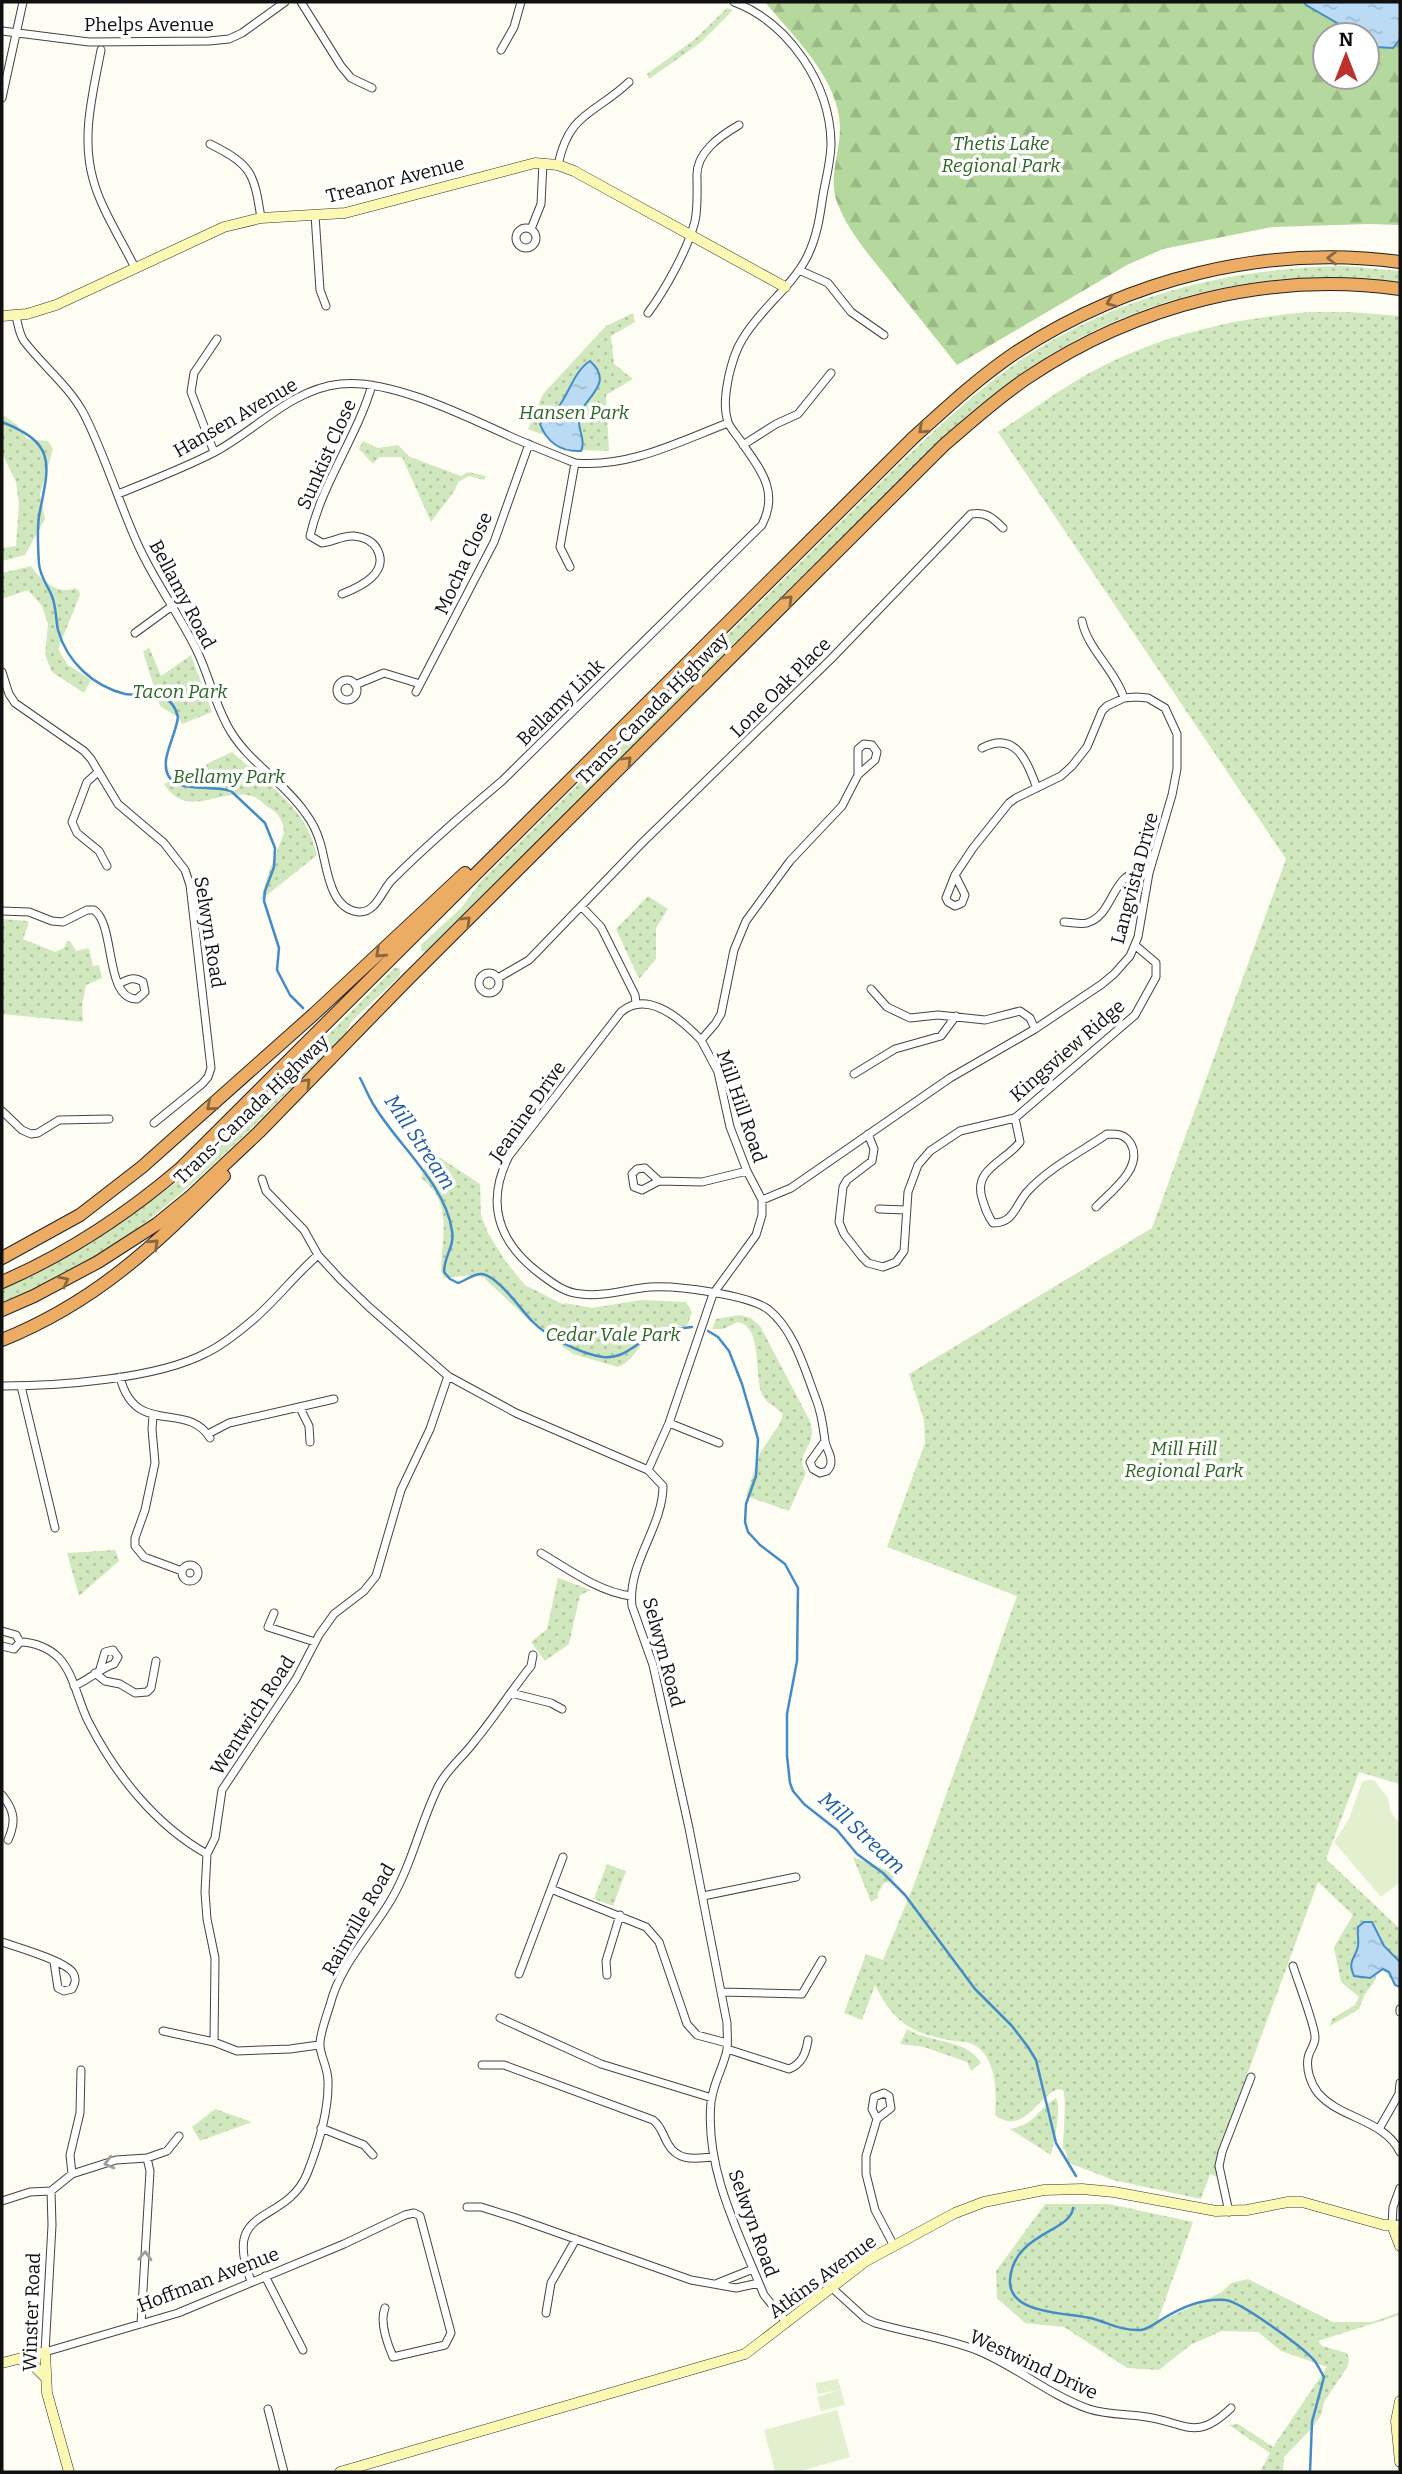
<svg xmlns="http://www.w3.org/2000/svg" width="1402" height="2474" font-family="Bitter,serif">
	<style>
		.grass { fill: url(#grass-dots) }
		.forest { fill: url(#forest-firs) }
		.pitch { fill: #e3f0d0 }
		.water { fill: url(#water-ripples); stroke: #458bc7; stroke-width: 2 }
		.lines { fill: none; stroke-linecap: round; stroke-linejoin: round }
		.stream { stroke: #458bc7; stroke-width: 2.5 }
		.street-casing { stroke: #434343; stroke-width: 9 }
		.secondary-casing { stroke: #323232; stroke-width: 11 }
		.highway-casing { stroke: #212121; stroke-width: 14 }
		.street { stroke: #fff; stroke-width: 7 }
		.secondary { stroke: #fbf8b3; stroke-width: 10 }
		.highway { stroke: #edac64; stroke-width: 12 }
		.oneway { stroke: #8a663e }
		.oneway2 { stroke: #9f9f9f }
		.labels { text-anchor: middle; stroke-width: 7; stroke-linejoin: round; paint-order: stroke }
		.street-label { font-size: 19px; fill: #101010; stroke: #fff }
		.park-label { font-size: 19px; font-style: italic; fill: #2c6623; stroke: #fff }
		.water-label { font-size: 21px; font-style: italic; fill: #1e5d9d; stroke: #fff }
	</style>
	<defs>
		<pattern id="grass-dots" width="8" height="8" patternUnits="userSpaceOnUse" patternTransform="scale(1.75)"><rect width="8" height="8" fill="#d1e8be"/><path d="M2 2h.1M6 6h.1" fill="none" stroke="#b2c6a2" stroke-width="1.8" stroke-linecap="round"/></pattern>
		<pattern id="forest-firs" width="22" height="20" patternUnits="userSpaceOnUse" patternTransform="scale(1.75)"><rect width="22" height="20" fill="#b5d89e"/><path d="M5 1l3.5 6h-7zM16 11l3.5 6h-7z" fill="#9bb887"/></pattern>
		<pattern id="water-ripples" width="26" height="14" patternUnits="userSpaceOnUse" patternTransform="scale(1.75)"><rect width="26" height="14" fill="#bbdbf4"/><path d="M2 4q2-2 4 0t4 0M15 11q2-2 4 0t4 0" fill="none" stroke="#a0bbd0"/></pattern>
	</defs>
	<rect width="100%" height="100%" fill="#fefdf4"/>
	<!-- grass -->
	<path class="grass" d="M727 8 733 10 700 43 649 79 647 74 695 39Z
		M1343 266 1400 271V282C1275 265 1143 294 1037 363 1002 386 971 412 940 440L431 947 426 952 421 951V945L462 907 482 880 896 467C932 433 968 398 1008 369 1106 298 1224 268 1343 266Z
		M1310 312H1350L1400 316V1784L1359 1772 1326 1859 1400 1929V1988L1380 1967 1373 1984 1365 1994 1359 2009 1330 2026 1332 2019 1355 2005 1359 1997 1341 1982 1334 1947 1353 1915 1318 1882 1219 2151 1217 2177 1210 2174 1201 2199 1113 2180 1069 2163 1065 2149H1063C1063 2137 1067 2098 1063 2090L1058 2089C1035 2099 1023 2136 995 2115 997 2093 997 2053 970 2043 965 2041 959 2042 954 2041 942 2039 924 2035 913 2029 894 2019 884 2003 875 1985L862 2020 844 2013 866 1954 883 1960 915 1882 1017 1596 887 1547 925 1443 924 1420 909 1374 1152 1228 1286 859 998 432C1030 412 1060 389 1093 371 1161 335 1234 318 1310 312Z
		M633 313 635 322 611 336 614 364 633 379 606 395 609 451 582 450 528 429 543 394 606 326Z
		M2 414 17 425 27 439 48 441 53 449 40 494 45 519 25 555 2 561V548L16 546 19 504 16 482 2 453Z
		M363 441 378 448 398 445 410 457 461 476 468 472 486 476 484 480 469 476 458 482 455 490 431 522 402 457H379L373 464 359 449Z
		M31 566C40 579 58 596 75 588L79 591 80 595 58 649 67 664 91 680 84 693 52 672 45 655 48 624 42 606 28 590 2 599V573Z
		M149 647 161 676 191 655 212 712 182 724 179 718 160 706 143 652Z
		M232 752C265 783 307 807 317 855L261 900 266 880 284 833C284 822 278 812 268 807 264 804 259 799 255 797 222 785 188 822 164 784Z
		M648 896 668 909 656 928V959L639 979 616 929Z
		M2 919 27 921 29 922 23 939 55 952 64 948 67 941H70L76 951 89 948 93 966 99 965 102 978 86 985 82 1005 83 1022 2 1014Z
		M394 968H399L401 971 399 977 352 1021 346 1032 337 1042C265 1113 196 1190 111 1247 77 1269 40 1287 2 1303V1288L34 1275 93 1242 173 1185 280 1084Z
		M430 1151 480 1184 481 1215 488 1233 506 1262 525 1285 564 1305 565 1303 592 1308 641 1300 686 1302 692 1312 687 1326C679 1327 667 1325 659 1329 640 1337 637 1360 618 1367L573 1354 532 1323 483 1277 473 1275 444 1278 441 1270C442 1235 453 1202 421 1178Z
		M740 1315 751 1318 760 1326 810 1421C811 1425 812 1429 812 1433 811 1450 795 1456 806 1473L789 1511 746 1496 760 1453 779 1425 783 1414C777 1407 768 1405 763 1396 753 1376 764 1328 738 1322L723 1329H712L716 1319Z
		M115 1550 119 1561 79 1596 67 1553Z
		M558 1578 591 1590 580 1595 569 1644 545 1661 531 1642 547 1629Z
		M853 1857 894 1873 893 1881 884 1883 878 1893V1898L871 1902Z
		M607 1864 626 1871 613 1906 594 1899Z
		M907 2029C931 2044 966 2038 981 2063L971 2071 967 2062 924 2047 900 2044Z
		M1056 2098C1062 2107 1054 2143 1051 2155L1010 2129C1038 2123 1034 2112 1056 2098Z
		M215 2109 252 2122 200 2141 192 2127Z
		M1045 2204H1109L1193 2222 1157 2323 1222 2292 1231 2283 1248 2279 1333 2322H1372L1400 2312V2315L1318 2341 1322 2346 1347 2353 1349 2359 1348 2366 1324 2402 1321 2415 1313 2427 1284 2457 1283 2472H1260L1270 2453 1229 2425 1238 2424 1273 2447 1327 2367 1281 2351 1258 2332 1222 2331 1192 2344 1159 2370 1127 2368 1064 2327 1025 2323 997 2298 996 2271Z"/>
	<!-- forest -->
	<path class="forest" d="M765 2H1304L1306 5 1358 35H1325V77H1367V41L1375 47 1393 48 1400 39V225L1369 224 1272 227 1163 249 1127 265 957 365C935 337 912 309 890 281 871 257 848 232 837 202 828 178 840 153 840 128 840 80 793 36 765 2Z"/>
	<!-- pitch -->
	<path class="pitch" d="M1367 1780H1374L1388 1798 1391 1813 1400 1823V1882L1381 1897 1334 1842 1349 1819 1362 1782Z
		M838 2379 845 2405 821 2411 817 2397 839 2390 818 2394 815 2383Z
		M837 2410 850 2457 797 2472H775L764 2430Z"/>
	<!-- water -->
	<path class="water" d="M1304 2H1400V39L1393 48 1375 47 1367 41V35H1358L1306 5Z
		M590 361C617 385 580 399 579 419 578 430 586 441 581 451 561 452 547 442 540 424 544 417 552 415 557 409 569 394 574 371 590 361Z
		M1364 1922H1372L1384 1946 1400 1962V1987L1395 1985 1389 1972 1383 1969 1370 1978 1354 1976C1347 1960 1355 1960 1358 1946 1359 1939 1357 1934 1358 1927Z"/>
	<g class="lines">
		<!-- stream -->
		<path class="stream" d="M2 422C58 444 49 465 39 516 37 531 38 549 39 564 40 577 49 587 53 599 56 609 56 620 58 630 67 662 93 686 125 694 136 696 151 693 162 697 171 700 176 709 178 717 176 732 168 746 166 760 162 798 208 783 231 791L265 823 275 848 274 867 265 891 264 901 279 948 277 970 290 995 303 1008
			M360 1078C365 1087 369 1098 375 1107 398 1145 446 1185 452 1231 455 1246 444 1256 444 1272L450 1279 458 1283C466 1281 473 1273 482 1274 498 1276 521 1310 532 1321 547 1337 581 1354 603 1357 623 1359 635 1345 650 1336 662 1329 678 1329 692 1327
			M708 1331 718 1337 729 1351 742 1384 758 1439 756 1476 746 1504 745 1522 748 1532 760 1545 785 1564 798 1588 797 1661 787 1714V1756L790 1783 793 1791 804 1804 837 1830 857 1854 883 1873 905 1895 975 1989 1012 2026 1028 2047 1036 2060 1056 2143 1076 2176
			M1073 2208C1071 2232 1013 2233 1010 2280 1008 2316 1071 2312 1094 2319 1111 2324 1123 2331 1141 2330 1149 2329 1157 2322 1164 2318 1182 2307 1204 2298 1225 2300 1240 2301 1301 2346 1313 2359 1318 2364 1320 2371 1324 2377L1312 2422 1310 2472"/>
		<defs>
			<path id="street" d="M301 2 341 66 351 78 372 88
				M2 31 89 42 209 41 229 39 242 33 285 2
				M101 50C93 93 81 136 93 179 100 207 122 241 135 268
				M501 50 514 27 521 2
				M2 98 23 2
				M210 144C252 165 254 173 261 218
				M558 165C569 112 594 115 629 82
				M315 215 320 290 326 306
				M516 238a10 10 0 1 1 20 0a10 10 0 1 1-20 0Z
				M531 229 541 204 543 163
				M799 270 828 283 851 312 884 335
				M648 313C665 290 688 249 695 221 698 207 697 192 697 178 695 153 720 136 739 125
				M16 316C18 324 19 334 24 341 43 366 69 386 84 414 106 457 119 504 139 547 156 584 181 617 198 653 210 679 216 708 231 732 250 763 285 783 306 814 312 822 317 832 320 842 327 864 328 909 359 912 376 913 382 890 392 880 427 845 464 813 502 781L762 525C780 490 759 468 740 440 736 434 730 428 728 422 723 407 726 390 729 375 732 363 735 351 742 340 759 310 791 288 807 257 817 237 820 216 823 195 826 178 831 160 831 143 830 84 789 23 734 2
				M743 445 776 424 798 414 831 373
				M214 452 191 392 194 373 217 339
				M118 494C150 481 184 468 215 452 256 430 292 389 340 384 391 378 469 418 516 439 535 447 555 455 575 463 629 468 678 442 728 423
				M570 567 560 547 575 463
				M342 594C360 587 390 573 377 549 373 541 363 537 354 536 343 535 333 542 322 543L310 536C322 483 357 437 372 385
				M1082 621C1087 648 1115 670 1124 698
				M135 633 172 606
				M2 672 9 694 15 703 84 751 91 759 118 804 164 843 185 870 190 885 211 1068 208 1077 202 1084 154 1123
				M337 690a10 10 0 1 1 20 0a10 10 0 1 1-20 0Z
				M355 685 384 673 420 684
				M416 692 494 542 529 444
				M982 748C1016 730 1027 762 1037 788
				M98 772 87 782 72 822 77 833 99 851 107 866
				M955 875 965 895 962 903 955 906 948 902 946 898Z
				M582 907 601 927 635 995 636 1003
				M2 911 29 912 52 921 63 922 87 910H94C116 925 104 999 137 999L145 992 143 982C134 976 128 979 119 984
				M1064 922C1071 922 1080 925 1087 923 1117 914 1110 866 1149 873
				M479 983a10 10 0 1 1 20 0a10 10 0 1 1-20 0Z
				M498 978 529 960 642 843 831 659 971 514C986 512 992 517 1003 528
				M871 989 887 1007 910 1018 938 1015 985 1020 1020 1011 1030 1018 1035 1029
				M701 1040C682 1020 648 989 621 1012L509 1156C484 1205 500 1245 543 1276 555 1285 566 1293 581 1294 604 1297 627 1289 650 1287 676 1285 750 1295 769 1310 794 1330 805 1370 816 1399 822 1414 823 1426 825 1441 826 1448 831 1454 831 1461 831 1466 830 1467 827 1471L820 1473 813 1469 810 1462 825 1441
				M854 1074 895 1049 941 1036 956 1016
				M2 1111 22 1130 31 1134 38 1133 59 1120 109 1119
				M1015 1118 1020 1142C1006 1161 973 1169 982 1198 985 1208 987 1215 993 1223 1014 1223 1015 1206 1027 1192 1048 1168 1081 1152 1107 1134 1118 1134 1125 1134 1131 1144 1144 1168 1110 1192 1096 1207
				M868 1134 874 1149 872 1161 847 1180 843 1187 839 1222 844 1234 862 1257 868 1263 883 1267 896 1262 904 1251 908 1192 918 1165 930 1151 960 1131 1015 1118 1135 1015 1156 977V963L1136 946
				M262 1179 266 1191 304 1230 318 1255 340 1279 369 1307 448 1376 516 1413 648 1470 663 1486C663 1527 627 1564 632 1606L653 1665 689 1828 727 2023C727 2032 728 2042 727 2050 723 2068 713 2084 711 2102 705 2165 735 2226 759 2283L764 2295 787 2323
				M659 1181 642 1190 634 1187 632 1174 637 1169 645 1168 659 1181 702 1182 747 1171
				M762 1200 791 1188 950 1078 1035 1029 1102 984 1114 974 1130 956 1138 937 1149 873 1172 795 1177 769V734L1165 708 1148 698 1136 697 1124 698 1107 706 1102 711 1087 747 1072 766 1061 776 1016 798 1009 803 973 848 955 875
				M879 1209 906 1210
				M120 1377C135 1438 187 1400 210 1438
				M2 1386C58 1386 157 1379 206 1353 223 1345 240 1331 254 1319 277 1299 295 1275 318 1255
				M21 1386 55 1528
				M300 1408 309 1426 310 1442
				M153 1416 152 1429 155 1463 145 1510 135 1538V1546L144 1557 182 1571
				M669 1423 719 1443
				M208 1434 229 1423 334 1399
				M648 1470 669 1423 713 1294 756 1235 762 1215V1200L747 1171 730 1127 718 1072 701 1040 715 1024 721 1014 734 950 746 921 790 861 842 806 858 775 875 760 877 752 872 745 864 744 858 749V775
				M541 1553C568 1569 599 1592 631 1596
				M182 1573a8 8 0 1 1 16 0a8 8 0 1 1-16 0Z
				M274 1613 268 1627 315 1642
				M2 1631 16 1635 20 1642 14 1649 2 1646
				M20 1642C34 1642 49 1648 59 1658 74 1674 78 1701 88 1721 115 1774 155 1825 207 1854
				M95 1673 105 1681 120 1684 135 1693 147 1692 151 1688 156 1661
				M74 1686C89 1680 99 1669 114 1664L118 1657 113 1650 105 1652 100 1669
				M511 1693 551 1703 562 1709
				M2 1795C15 1811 16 1822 8 1840
				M551 1889 646 1927 659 1942 687 2024 697 2035 727 2043
				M703 1896 796 1877
				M2 1942C16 1947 66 1961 73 1973 77 1979 75 1984 72 1989L64 1991 58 1988 54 1962
				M1293 1966C1297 1979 1316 2028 1315 2038 1315 2045 1309 2051 1308 2058 1306 2070 1311 2084 1318 2093 1340 2119 1384 2119 1400 2152
				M519 1974 563 1857
				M607 1975 606 1961 620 1915
				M721 1992 802 1994 822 1960
				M1400 2009V2012
				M500 2018 601 2064 712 2098
				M163 2031 214 2042
				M319 2045 290 2049 237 2051 214 2042 215 1958 207 1919 205 1892 207 1854 215 1838 222 1790 296 1679 319 1635 334 1614 364 1591 376 1576 401 1490 430 1429 448 1376
				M727 2049 789 2069C802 2064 806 2053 808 2040
				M482 2065H504L653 2120C662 2127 662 2134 668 2144 679 2163 697 2158 714 2157
				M877 2119 872 2109 874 2097 884 2093 889 2096 891 2108 877 2119 866 2156V2174L875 2210 894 2246
				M321 2128 364 2145 373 2155
				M1379 2129 1399 2094 1400 2083
				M72 2174 70 2155 80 2113 81 2070
				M1400 2188 1393 2207 1392 2225 1400 2224
				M51 2191 52 2225 45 2352 178 2313 344 2244 405 2215 414 2213 420 2216 451 2333 445 2345 393 2357C387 2343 379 2322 385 2308
				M2 2201 30 2192 51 2191 72 2174 116 2160 147 2158 167 2151 179 2136
				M467 2207H481L516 2218 691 2280 736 2288 759 2283
				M1229 2212 1219 2166 1222 2152 1251 2077
				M265 2276 303 2350
				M251 2281C221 2204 285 2226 307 2174 318 2146 329 2112 328 2081 328 2068 321 2058 320 2046 319 2037 327 2014 330 2005 340 1965 371 1934 391 1900 412 1864 420 1824 438 1787 446 1770 463 1757 474 1742 494 1718 511 1691 531 1666L533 1655
				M718 2283 753 2269
				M832 2288 865 2318 875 2323C909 2333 946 2338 979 2351 1017 2367 1049 2395 1089 2409 1108 2415 1127 2414 1147 2417 1186 2423 1196 2442 1231 2408
				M546 2313 551 2283 576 2239
				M141 2324 150 2171 147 2158
				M268 2409 284 2472"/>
			<path id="secondary" d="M2 316 27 314 56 305 224 227 261 218 345 213 535 163 558 165 574 171 785 287
				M18 2359 32 2364 45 2377
				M2 2363 45 2352 47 2393 69 2472
				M1400 2401 1396 2421 1400 2462
				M340 2472 745 2354 866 2261 955 2213 984 2202 1044 2190 1082 2189 1114 2192 1216 2211 1247 2210 1288 2202H1302L1384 2225H1392L1400 2246"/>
			<path id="highway" d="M2 1258 80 1215 142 1167 314 1014 465 873
				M2 1282C69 1253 126 1215 181 1168L913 438C945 409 978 378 1015 353 1128 279 1265 244 1400 262
				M2 1310 34 1296 98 1262 157 1224 190 1197 259 1132 407 980 944 445C971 422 997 398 1027 378 1137 304 1269 271 1400 289
				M2 1340C96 1302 154 1246 224 1176"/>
		</defs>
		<!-- street casing -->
		<use href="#street" class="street-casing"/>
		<!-- secondary casing -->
		<use href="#secondary" class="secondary-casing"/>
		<!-- highway casing -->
		<use href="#highway" class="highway-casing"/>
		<!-- street -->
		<use href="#street" class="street"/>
		<!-- secondary -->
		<use href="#secondary" class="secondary"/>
		<!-- highway -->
		<use href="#highway" class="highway"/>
	</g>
	<!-- one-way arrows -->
	<defs><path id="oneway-chevron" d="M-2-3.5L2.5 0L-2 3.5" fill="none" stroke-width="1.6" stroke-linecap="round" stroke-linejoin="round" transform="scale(1.75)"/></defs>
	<g class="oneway">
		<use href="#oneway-chevron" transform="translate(1332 258) rotate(180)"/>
		<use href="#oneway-chevron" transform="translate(1111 302) rotate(157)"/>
		<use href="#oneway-chevron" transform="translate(923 429) rotate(138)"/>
		<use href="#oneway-chevron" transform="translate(788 600) rotate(-45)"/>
		<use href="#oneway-chevron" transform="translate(627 761) rotate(-45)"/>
		<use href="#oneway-chevron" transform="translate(466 921) rotate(-45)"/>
		<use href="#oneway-chevron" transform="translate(380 953) rotate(137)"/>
		<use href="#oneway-chevron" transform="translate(306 1083) rotate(-46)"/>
		<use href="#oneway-chevron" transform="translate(211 1106) rotate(139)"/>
		<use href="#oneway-chevron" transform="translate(154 1244) rotate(-43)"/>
		<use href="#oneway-chevron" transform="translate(64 1281) rotate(-27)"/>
	</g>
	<g class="oneway2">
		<use href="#oneway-chevron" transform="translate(109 2163) rotate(165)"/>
		<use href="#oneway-chevron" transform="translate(145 2256) rotate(-87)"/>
	</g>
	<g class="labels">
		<!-- street labels -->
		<g class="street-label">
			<text x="149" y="31">Phelps Avenue</text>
			<text transform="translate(395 179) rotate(-14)" y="7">Treanor Avenue</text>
			<text transform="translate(235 417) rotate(-30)" y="7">Hansen Avenue</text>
			<text transform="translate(326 454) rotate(-66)" y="7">Sunkist Close</text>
			<text transform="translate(463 563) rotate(-65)" y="7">Mocha Close</text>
			<text transform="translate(183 594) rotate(62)" y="7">Bellamy Road</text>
			<text transform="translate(780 687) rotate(-45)" y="7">Lone Oak Place</text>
			<text transform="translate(560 702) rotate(-45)" y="7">Bellamy Link</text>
			<text transform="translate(652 708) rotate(-45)" y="7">Trans-Canada Highway</text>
			<text transform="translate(1134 878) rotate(-75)" y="7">Langvista Drive</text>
			<text transform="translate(210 932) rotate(81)" y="7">Selwyn Road</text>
			<text transform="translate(1067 1050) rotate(-41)" y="7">Kingsview Ridge</text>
			<text transform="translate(742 1106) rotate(71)" y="7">Mill Hill Road</text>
			<text transform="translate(251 1109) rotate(-44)" y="7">Trans-Canada Highway</text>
			<text transform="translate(527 1111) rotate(-55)" y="7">Jeanine Drive</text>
			<text transform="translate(664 1652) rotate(75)" y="7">Selwyn Road</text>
			<text transform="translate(252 1715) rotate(-57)" y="7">Wentwich Road</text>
			<text transform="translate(358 1919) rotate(-60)" y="7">Rainville Road</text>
			<text transform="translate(754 2223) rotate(70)" y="7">Selwyn Road</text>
			<text transform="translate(822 2276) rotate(-36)" y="7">Atkins Avenue</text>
			<text transform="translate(208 2279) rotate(-21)" y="7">Hoffman Avenue</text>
			<text transform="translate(31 2312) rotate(-88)" y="7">Winster Road</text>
			<text transform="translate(1034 2364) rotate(25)" y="7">Westwind Drive</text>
		</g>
		<!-- park labels -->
		<g class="park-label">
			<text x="1001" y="150">Thetis Lake<tspan x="1001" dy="22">Regional Park</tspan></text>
			<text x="574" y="419">Hansen Park</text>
			<text x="180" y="698">Tacon Park</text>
			<text x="229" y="783">Bellamy Park</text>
			<text x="613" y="1341">Cedar Vale Park</text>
			<text x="1184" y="1455">Mill Hill<tspan x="1184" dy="22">Regional Park</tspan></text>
		</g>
		<!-- water labels -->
		<g class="water-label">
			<text transform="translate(420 1142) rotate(56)" y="7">Mill Stream</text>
			<text transform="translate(862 1833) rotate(43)" y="7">Mill Stream</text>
		</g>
	</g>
	<!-- border -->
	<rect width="1402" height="2474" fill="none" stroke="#101010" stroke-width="7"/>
	<!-- north arrow -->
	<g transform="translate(1346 56)"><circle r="33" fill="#ffffff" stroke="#9f9f9f" stroke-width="2"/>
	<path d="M0-5L12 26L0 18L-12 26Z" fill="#bb312e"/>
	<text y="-10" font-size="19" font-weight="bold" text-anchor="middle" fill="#101010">N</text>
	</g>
</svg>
